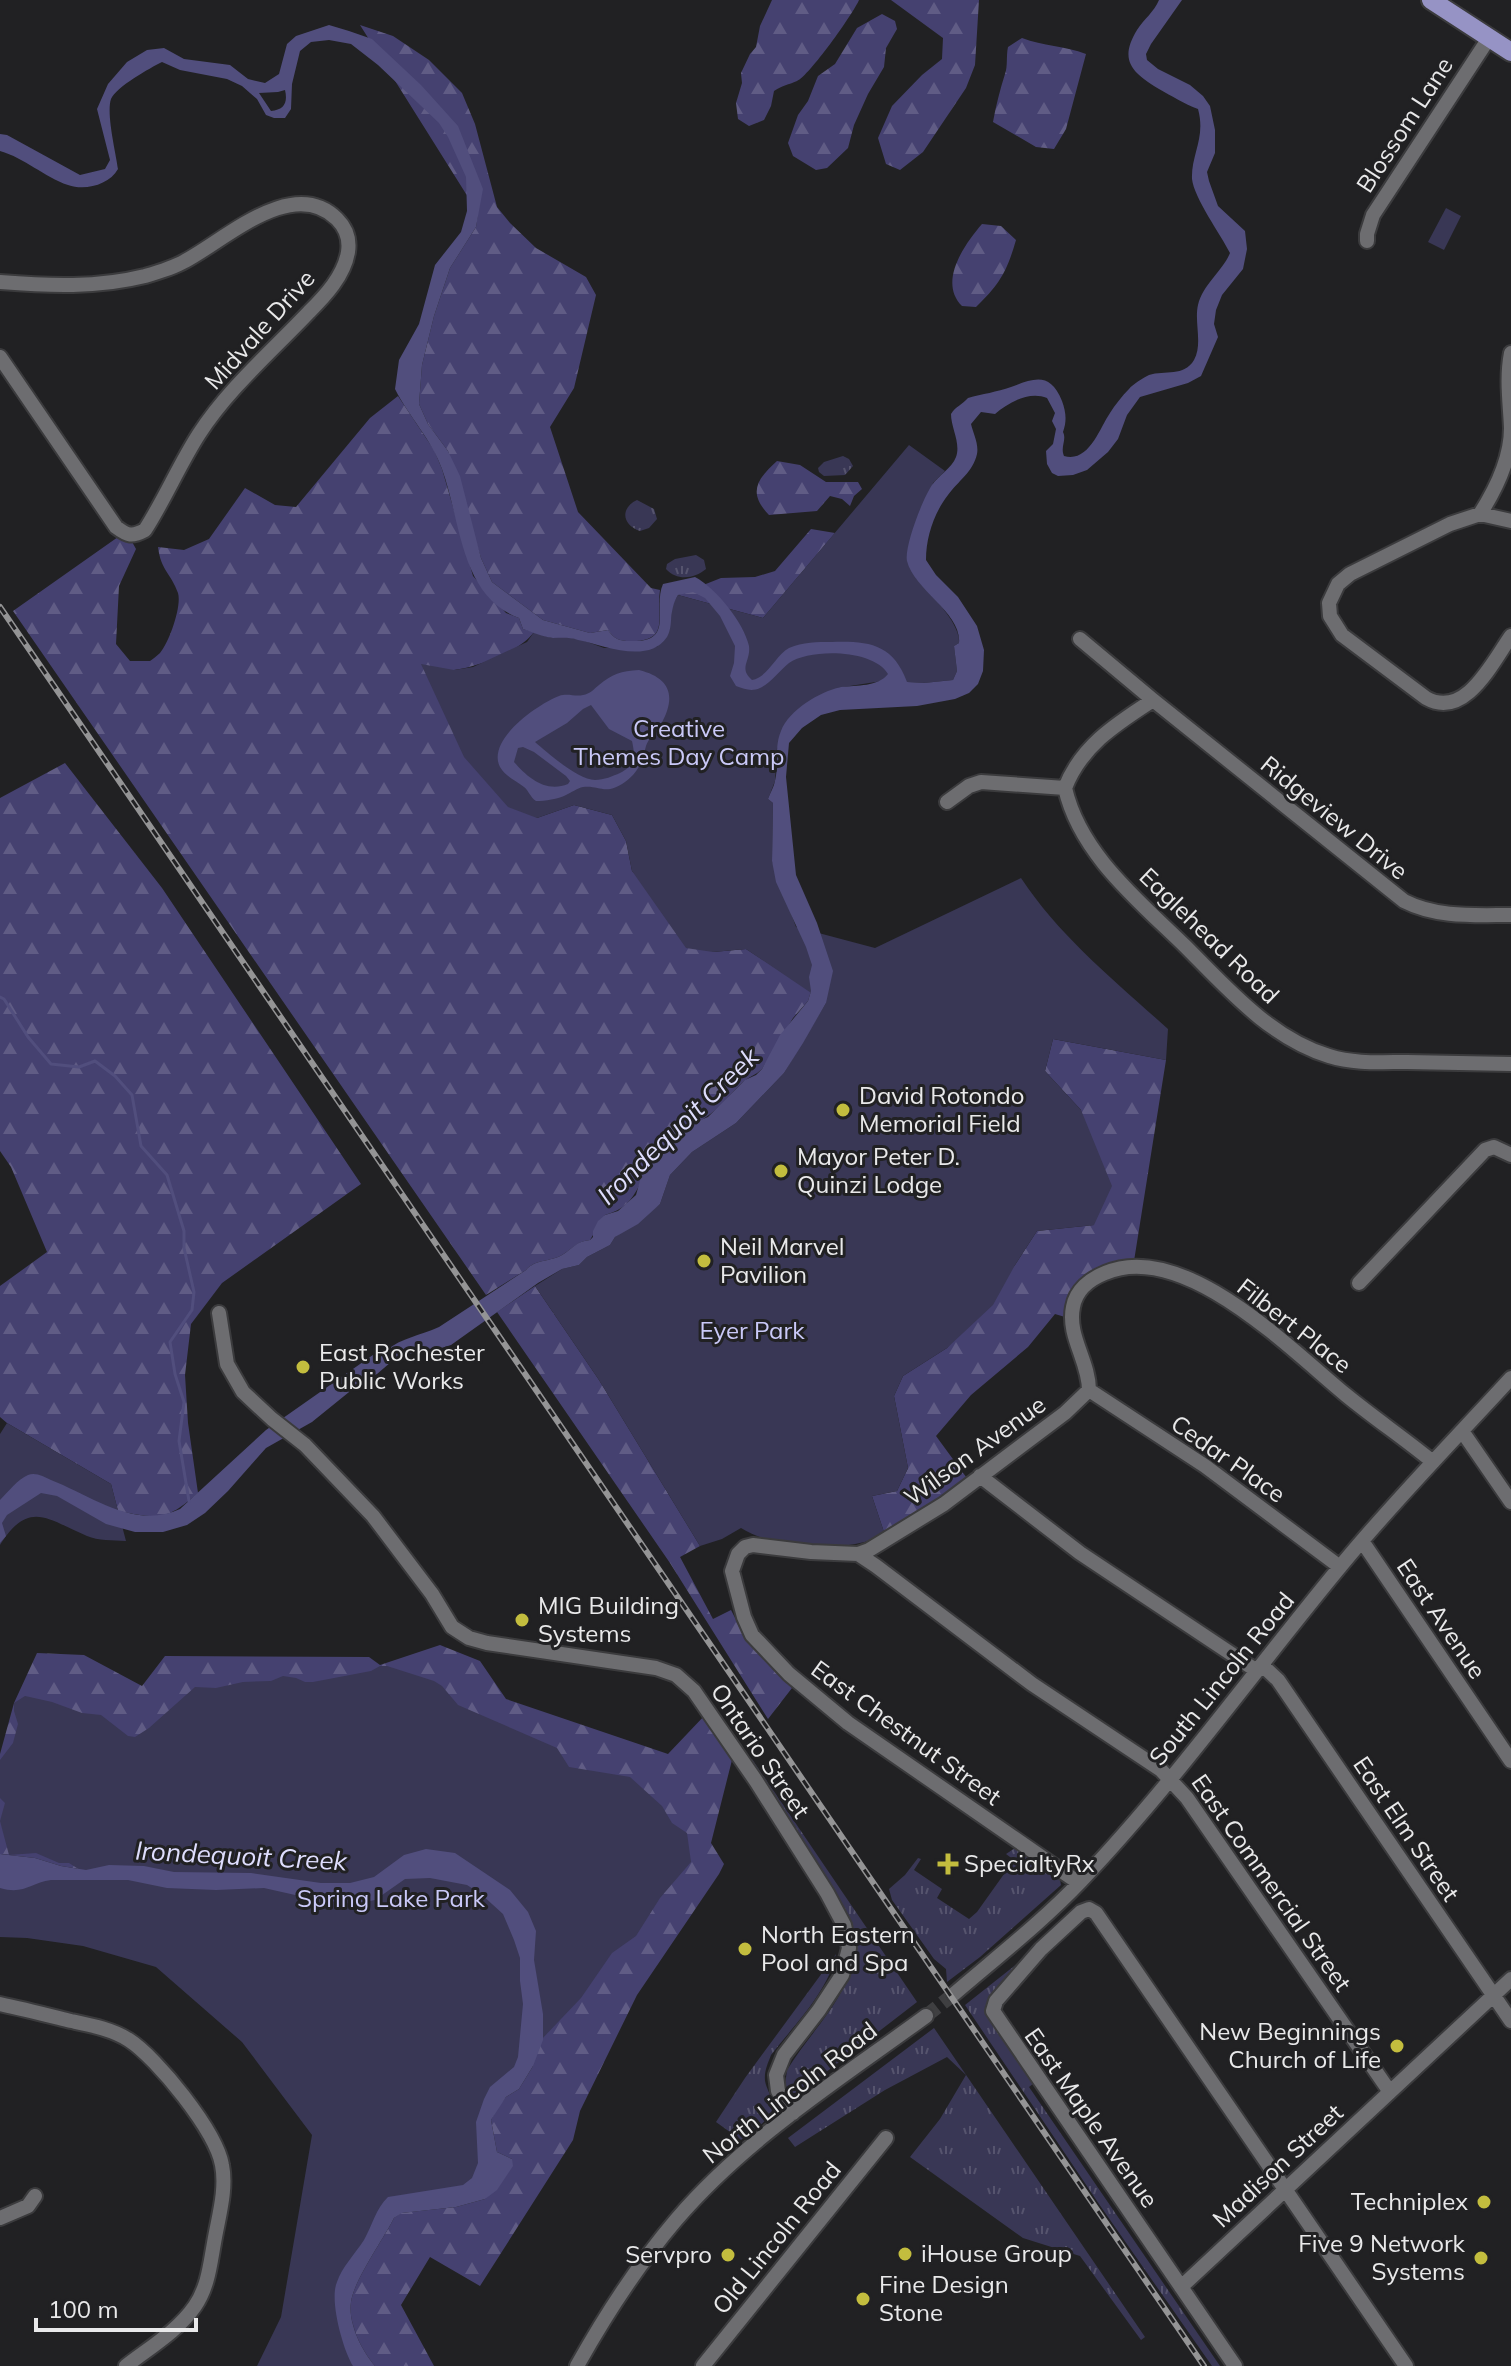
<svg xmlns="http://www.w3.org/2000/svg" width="1511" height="2366" font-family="Mulish,sans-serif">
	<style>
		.grass { fill: url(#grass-tufts) }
		.forest { fill: url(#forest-firs) }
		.park { fill: #393755 }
		.water { fill: #514e7d; fill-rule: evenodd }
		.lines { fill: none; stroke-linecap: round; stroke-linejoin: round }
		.stream { stroke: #514e7d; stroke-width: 3 }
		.minor-tunnel { stroke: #3f3f41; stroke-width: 14; stroke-dasharray: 14 7; stroke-linecap: butt }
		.minor-casing { stroke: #3b3b3d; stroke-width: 18 }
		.major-casing { stroke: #3b3b3d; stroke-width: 22 }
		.minor { stroke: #6d6d70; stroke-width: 14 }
		.major { stroke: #9693c5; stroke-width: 18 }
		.rail-casing { stroke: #949495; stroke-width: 6 }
		.rail { stroke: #212123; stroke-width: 3; stroke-dasharray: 9; stroke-linecap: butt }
		.poi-dot { fill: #c3bd3e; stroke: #212123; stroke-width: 3 }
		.labels { text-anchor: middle; stroke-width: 6; stroke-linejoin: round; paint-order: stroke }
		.street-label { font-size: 24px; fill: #e9e9ea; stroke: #212123 }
		.park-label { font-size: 24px; fill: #cac9f8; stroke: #212123 }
		.poi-label { font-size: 24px; fill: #e9e9ea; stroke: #212123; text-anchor: start }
		.water-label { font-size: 26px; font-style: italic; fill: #deddfd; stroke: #212123 }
	</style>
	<defs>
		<pattern id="grass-tufts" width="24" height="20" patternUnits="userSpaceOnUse" patternTransform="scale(2)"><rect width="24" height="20" fill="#393755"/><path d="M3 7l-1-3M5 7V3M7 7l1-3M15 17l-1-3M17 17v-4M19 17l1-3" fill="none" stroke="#56546e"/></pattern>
		<pattern id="forest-firs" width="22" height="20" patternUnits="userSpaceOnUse" patternTransform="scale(2)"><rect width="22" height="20" fill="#454170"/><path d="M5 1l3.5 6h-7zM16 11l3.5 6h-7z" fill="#605c85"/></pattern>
	</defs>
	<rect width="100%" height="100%" fill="#212123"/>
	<!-- grass -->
	<path class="grass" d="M843 456 849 459 853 466 845 475 824 476 819 472 818 468 824 462Z
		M637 500 654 509 657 519 649 528 640 531C622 525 620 508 637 500Z
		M696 555 704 560 706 569C694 579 677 581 666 569L667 564 675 559Z
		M752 1759 917 2002 799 2093H793L785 2085 787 2070C820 2016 876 1977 844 1907L758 1781 751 1764Z
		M1015 1848 1060 1879 1061 1885 980 1957 947 1982 946 1969 934 1959 892 1900 889 1889 905 1875 918 1858 921 1859 914 1870 942 1889 937 1898 969 1919 977 1912 1014 1860 1006 1854Z
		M836 1954C828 1992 795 2024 771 2055 768 2063 764 2071 765 2081 767 2092 776 2101 771 2113 766 2123 750 2132 741 2140L716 2122 745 2078Z
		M1028 1955 988 2011V2017L1034 2083 1029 2087 1220 2366H1212L1099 2204 965 2005Z
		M934 2028 1145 2337 1141 2340 1080 2256 1023 2238 910 2157 940 2119 966 2075 947 2057 885 2090 795 2147 788 2138Z"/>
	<!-- forest -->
	<path class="forest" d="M772 0H859C853 14 809 76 797 81 788 85 783 85 774 91L771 106 764 120 749 126 738 119 736 103 742 83 741 73 750 54 756 47 760 26Z
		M891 0H979L975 65 966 88 923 152 900 170 886 164 878 138 892 106 922 75 942 59 943 38Z
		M882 14 895 21 897 29 886 48 884 67 868 94 854 125 848 148 827 168 816 170 793 156 788 143 798 115 808 101 818 76 835 64 857 28Z
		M360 25 393 36 429 60 462 93 475 124 497 207 510 223 536 248 586 277 596 295 574 388 550 427 578 512 651 588 660 590C656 616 671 642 630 641 620 641 614 639 608 630L590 633 543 620 492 582 481 558 448 451 428 424 419 404 422 365 434 316 450 268 476 227 478 213Z
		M1022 38C1043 46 1065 46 1086 54L1066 129 1054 149 1036 147 993 122C996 105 1000 90 1005 74 1008 66 1006 56 1008 47Z
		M982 224 1001 226 1016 240C1007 271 1000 284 976 307L962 306C938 282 964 245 982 224Z
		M398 396 434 450 442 469 473 576 506 613 519 618 523 629 534 632C520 652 477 667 454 670L537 818 574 805 612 815 626 841 632 871 713 952 746 949 811 991 808 1001 793 1018 762 1069C756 1075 748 1077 742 1083 730 1094 720 1108 706 1117 691 1128 672 1130 659 1145 639 1172 643 1205 605 1215L590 1240C577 1241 572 1249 562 1255 550 1262 535 1259 526 1270L486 1295 13 611 118 537 124 541 131 540 136 549 119 586 116 644 130 661H150C154 658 157 656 160 653 169 643 182 606 178 593 171 573 161 571 158 547L184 550 209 539 245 488 275 505 296 507 370 418Z
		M777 461 800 465 826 482H858L862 489 854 496 850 506 842 499 830 496 817 511 769 515C748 493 756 480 777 461Z
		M811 529 835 533 763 618 678 595 721 578 755 577 775 571Z
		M65 763 162 888 361 1184 222 1283 191 1324 185 1375 188 1423 198 1493C166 1521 159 1519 118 1511L111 1484 7 1423 0 1417V1286L47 1252 11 1167 0 1151V798Z
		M1053 1039 1166 1060 1134 1261C1097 1267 1069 1274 1065 1317L1055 1314 1028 1347 971 1395 936 1436 969 1481 885 1535 872 1496 897 1491 908 1468 894 1396 903 1376 947 1348 1015 1265 1037 1231 1094 1225 1081 1110 1045 1071Z
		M535 1286 599 1380 700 1546 680 1557 713 1619 731 1610C748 1644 765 1663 792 1688L768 1719 670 1563 497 1312Z
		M440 1645 480 1661 506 1699 668 1754 706 1714 732 1760 711 1843 724 1864 719 1874 637 1995 580 2111 573 2140 480 2286 430 2257 401 2305 434 2366H375C362 2350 348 2325 351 2302 354 2280 383 2240 394 2218L401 2213 456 2207 485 2199 512 2159 497 2152 491 2120 498 2107 506 2097 519 2089 533 2066 86 1870 61 1866 35 1858 0 1854V1754L14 1703 37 1653 84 1655 142 1686 165 1656 369 1657 380 1665Z"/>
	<!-- park -->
	<path class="park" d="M1446 208 1461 216 1444 250 1428 242Z
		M909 445 945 471 933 483 916 578C929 593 961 623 959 643L954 646 957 671 953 680 924 683 882 681 837 688 777 748 775 781 768 799 773 803 772 861 796 927 875 948 1021 878C1060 937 1116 982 1168 1029L1166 1060 1053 1039 1045 1071 1081 1110 1112 1186 1094 1225 1037 1231 1015 1265 993 1305 947 1348 903 1376 894 1396 908 1468 897 1491 872 1496 885 1535C846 1553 778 1551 741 1528L722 1539 700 1546 599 1380 535 1286 562 1269 579 1265 587 1257 610 1245 615 1237 660 1204 670 1175 692 1152 736 1123 784 1073 826 1003 746 949 713 952 686 948 632 871 626 841 612 815 574 805 537 818 508 807 464 757 421 664 454 670 473 667 527 642 534 632 551 638 562 636 582 640 604 648 657 647 671 620 672 605 678 595 763 618Z
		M7 1423 111 1484 126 1541C113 1540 98 1541 87 1536 47 1519 29 1499 0 1545V1434Z
		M380 1666H387L434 1681 442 1686 458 1705 557 1748 569 1767 630 1777 662 1806 672 1823 687 1833 691 1862 660 1898 636 1936 612 1953 581 1998 540 2041 491 2096 489 2185 413 2200 376 2226 342 2289 366 2366H257L281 2317 312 2135 242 2042 156 1967 83 1946 27 1938 0 1937V1870H80L69 1863H59L36 1853 9 1855 0 1821 5 1803 0 1798V1760L13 1743 18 1724 14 1711V1703L25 1696 52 1702 82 1713 101 1715 128 1736 135 1737 149 1728 195 1687 216 1688 243 1682 271 1681 283 1676 296 1678 305 1682H313L371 1671Z"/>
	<!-- water -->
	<path class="water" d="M1159 0H1182L1151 44 1146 54 1147 60 1158 69 1190 85 1203 96 1210 106 1215 130V153L1207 172 1209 181 1218 206 1245 231 1247 249 1243 269 1222 295 1216 310 1214 324 1218 337 1201 376 1188 383 1140 397 1127 415 1118 439 1108 452 1087 470 1073 475 1058 476 1052 473 1047 464 1046 451 1053 444 1056 429 1052 421 1055 413 1047 398C1029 391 1009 402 995 414L981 412 971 424C973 433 979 444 977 454 973 472 958 481 948 495 934 513 926 537 926 560L936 575 958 597 977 626 984 650 983 671 978 684 969 693 955 699 917 706 840 710 821 715 802 728 789 743 786 777 796 875 817 923 833 971 826 1003 803 1043 784 1073 736 1123 692 1152 670 1175 660 1204 638 1224 615 1237 610 1245 587 1257 579 1265 562 1269 538 1283 451 1345 435 1350 398 1356 377 1374 359 1384 312 1422 266 1448 228 1491 205 1513 187 1525 163 1532H135L106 1524 57 1496 41 1493 7 1515 2 1523 6 1536 0 1543V1500C8 1492 18 1479 28 1475 36 1472 44 1477 51 1480 92 1496 135 1530 180 1509L266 1430 380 1350 386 1351C402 1337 420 1336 439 1327L526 1270C535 1259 550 1262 562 1255 572 1249 576 1241 590 1240L593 1237V1231L598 1221 605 1215 618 1211 636 1195 641 1177 661 1143 676 1130 708 1117 745 1080 756 1075 762 1069 780 1035 808 1001 811 991 809 977 812 965 806 947 776 882 772 861 773 803 768 799C770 793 774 787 775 781 779 765 774 747 781 731 789 710 819 692 841 687 857 685 878 687 888 674 874 649 810 648 789 663 779 671 771 683 760 688 751 692 745 689 736 686L730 676 734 663 735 646 720 616 705 598 693 592 678 595C668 611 674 625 667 637 648 665 603 645 578 640 569 637 562 638 553 638 543 637 532 632 523 629L519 618C460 596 461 521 442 469 432 440 409 417 395 389L399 360 419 324 435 265 461 232 467 211 466 177 448 137 439 123 378 65 351 44 329 40 311 42 300 51 292 84 291 109 285 118H274L266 115 257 99 242 86 227 79 180 70 162 62C150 68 116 87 111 99 106 114 116 153 118 169 109 185 85 191 68 185 44 177 25 158 0 151V134L7 135 80 175 105 169 110 160 97 109 108 84 127 62 147 50 164 48 184 59 230 65 248 79 265 83 279 74 287 44 296 36 329 25 349 31 372 39 421 85 458 126 483 189 476 227 450 268 434 316 422 365 419 404 428 424 448 451 460 476 481 558 492 582 543 620 590 633 608 630C614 639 620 641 630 641 676 643 652 609 663 584L695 577C716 588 744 623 749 646 751 661 738 668 752 680 768 677 775 656 789 648 803 642 817 642 832 642 869 641 893 644 907 682L924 683 953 680 957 671 954 646 959 643C962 613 914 590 907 561 904 547 923 498 932 485 938 476 952 468 956 457 961 443 951 428 951 414 956 406 962 405 968 398 982 394 997 392 1011 387 1035 378 1050 372 1062 401 1066 412 1067 421 1063 432 1067 440 1060 447 1064 456 1089 463 1099 429 1110 413 1115 405 1122 396 1129 389 1133 384 1143 378 1149 375 1165 370 1184 377 1194 360 1203 344 1194 322 1198 305 1203 284 1222 272 1230 253 1221 235 1194 198 1192 179 1191 154 1206 138 1198 109 1184 104 1172 96 1159 89 1133 73 1118 61 1137 30 1144 19 1154 12 1159 0ZM285 90C288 103 284 110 271 111L259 93 278 92Z
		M639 670C671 678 677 697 660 726 656 732 648 739 646 746 642 761 639 772 625 782 605 796 600 785 583 787 577 788 571 793 566 795 558 799 545 801 536 801 530 797 529 791 524 787 515 780 506 777 500 767 486 740 538 704 559 696 568 693 575 697 583 695 590 694 594 689 599 685 612 674 621 671 639 670ZM591 705 609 729 632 741C635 756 637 764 620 773 613 776 604 780 595 780 578 780 548 753 535 742L567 723 583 709ZM523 747 534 752 566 776 570 781 568 784C546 793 528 778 514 762L518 748Z
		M426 1849 455 1853 510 1890 528 1912 536 1931 534 1960 543 2014V2040L533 2066 519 2089 506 2097 491 2120 497 2152 512 2159 513 2166 497 2190 485 2199 456 2207 402 2213 394 2218C383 2240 354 2280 351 2302 348 2325 362 2350 375 2366H353C343 2350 329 2300 337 2282 342 2267 355 2254 364 2240 372 2226 376 2208 388 2197L463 2185 472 2178 478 2163 476 2122 484 2099 490 2087 514 2067 518 2057 523 2004 520 1981V1958L514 1940 503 1914 481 1894 467 1885 430 1878 405 1879 375 1900 354 1904 313 1899 264 1888 216 1890 167 1888 128 1880H51C30 1883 24 1895 0 1888V1854L35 1858 61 1866 86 1870 109 1865 144 1866 174 1872 251 1873 321 1883H350L374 1877 404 1855Z"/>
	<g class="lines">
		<!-- stream -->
		<path class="stream" d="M0 997 4 999 28 1037 51 1064 79 1067 95 1061 115 1076 132 1095 141 1146 167 1175 184 1231V1248L194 1292 192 1310 170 1342 175 1374 184 1402 179 1441 189 1501"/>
		<!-- minor-tunnel -->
		<path class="minor-tunnel" d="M926 2016 954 1994"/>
		<defs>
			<path id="minor" d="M1367 241V234L1373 215 1489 38
				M0 282C49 286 97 288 145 276 159 272 173 268 185 261 225 240 293 175 337 219 346 228 350 239 348 252 344 276 325 296 309 312 272 351 228 389 199 434 179 465 165 499 145 530 132 537 128 536 116 527L0 357
				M1480 514C1496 489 1511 459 1511 428 1510 403 1506 379 1511 353
				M1511 521 1480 514 1450 524 1350 574 1338 584 1329 603 1330 616 1342 635 1426 698C1465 720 1492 663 1511 636
				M1080 639 1153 700 1404 901C1437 918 1475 915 1511 915
				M1065 788C1080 854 1139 901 1185 946 1227 988 1270 1038 1329 1056 1354 1064 1381 1062 1407 1062 1442 1063 1476 1063 1511 1064
				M1065 788C1081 746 1116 724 1153 700
				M947 802 969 786 981 782 1065 788
				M1359 1283 1485 1150 1494 1147 1511 1155
				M219 1313 227 1364 243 1392 272 1419 305 1445 373 1516 432 1594 452 1627 469 1638 487 1643 656 1668 676 1675 694 1691 756 1781 827 1893 844 1925 849 1948 842 1975 819 2010 784 2055 776 2075 778 2091 793 2113
				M1089 1390 1205 1466 1340 1567
				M1462 1431 1511 1502
				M980 1476 1080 1553 1257 1671
				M1362 1541 1511 1761
				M858 1554 876 1566 1032 1684 1161 1770 1187 1798 1390 2092
				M1262 1665 1278 1680 1511 2021
				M1079 1883 848 1723 789 1674 752 1635 744 1617 732 1571 738 1554 745 1547 753 1545 811 1552 858 1554 869 1550 944 1504 1065 1413 1089 1390C1089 1361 1067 1336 1073 1307 1076 1290 1090 1279 1105 1273 1183 1239 1290 1349 1346 1395 1374 1418 1405 1439 1433 1462
				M954 1994C997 1957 1042 1922 1081 1881 1176 1781 1256 1668 1344 1562 1397 1498 1455 1439 1511 1378
				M0 2004C24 2009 47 2015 71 2021 90 2025 112 2029 129 2040 157 2058 216 2131 222 2165 227 2190 218 2218 214 2243 210 2265 208 2287 195 2306 178 2331 149 2348 126 2366
				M0 2218 28 2206 35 2196
				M1181 2287 1511 1979
				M577 2366C606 2314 637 2266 676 2220 746 2138 840 2079 926 2016
				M703 2366 886 2138
				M1235 2366 993 2011 996 2001 1041 1949 1081 1912 1089 1909 1096 1913 1406 2366"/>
			<path id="major" d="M1431 0 1511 52"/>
		</defs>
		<!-- minor casing -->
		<use href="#minor" class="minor-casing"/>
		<!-- major casing -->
		<use href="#major" class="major-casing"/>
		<!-- minor -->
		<use href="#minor" class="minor"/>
		<!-- major -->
		<use href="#major" class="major"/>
		<defs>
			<path id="rail" d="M0 607 1204 2366"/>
		</defs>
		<!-- rail casing -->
		<use href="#rail" class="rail-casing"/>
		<!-- rail -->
		<use href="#rail" class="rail"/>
	</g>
	<!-- markers -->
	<g class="poi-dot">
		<circle cx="843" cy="1110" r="8"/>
		<circle cx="781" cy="1171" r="8"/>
		<circle cx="704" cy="1261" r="8"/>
		<circle cx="303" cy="1367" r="8"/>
		<circle cx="522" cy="1620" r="8"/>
		<path d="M944 1852h8v8h8v8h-8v8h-8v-8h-8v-8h8z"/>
		<circle cx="745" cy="1949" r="8"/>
		<circle cx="1397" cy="2046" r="8"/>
		<circle cx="1484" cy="2202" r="8"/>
		<circle cx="905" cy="2254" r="8"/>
		<circle cx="728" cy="2255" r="8"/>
		<circle cx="1481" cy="2258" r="8"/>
		<circle cx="863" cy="2299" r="8"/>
	</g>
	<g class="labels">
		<!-- street labels -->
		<g class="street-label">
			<text transform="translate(1405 125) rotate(-57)" y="8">Blossom Lane</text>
			<text transform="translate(260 330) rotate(-48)" y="8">Midvale Drive</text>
			<text transform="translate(1334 818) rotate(39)" y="8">Ridgeview Drive</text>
			<text transform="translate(1209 936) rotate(44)" y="8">Eaglehead Road</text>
			<text transform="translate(1294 1326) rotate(38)" y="8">Filbert Place</text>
			<text transform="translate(975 1451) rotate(-36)" y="8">Wilson Avenue</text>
			<text transform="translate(1228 1459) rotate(35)" y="8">Cedar Place</text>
			<text transform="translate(1441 1619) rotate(56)" y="8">East Avenue</text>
			<text transform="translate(1222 1679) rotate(-51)" y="8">South Lincoln Road</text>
			<text transform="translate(906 1733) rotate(36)" y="8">East Chestnut Street</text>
			<text transform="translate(760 1751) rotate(56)" y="8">Ontario Street</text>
			<text transform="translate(1406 1829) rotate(56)" y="8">East Elm Street</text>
			<text transform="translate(1271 1883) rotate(55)" y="8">East Commercial Street</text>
			<text transform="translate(790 2093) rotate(-38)" y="8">North Lincoln Road</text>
			<text transform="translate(1091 2118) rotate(55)" y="8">East Maple Avenue</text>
			<text transform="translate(1278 2166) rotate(-43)" y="8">Madison Street</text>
			<text transform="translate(777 2238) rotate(-51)" y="8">Old Lincoln Road</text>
		</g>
		<!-- park labels -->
		<g class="park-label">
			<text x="679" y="737">Creative<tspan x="679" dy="28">Themes Day Camp</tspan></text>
			<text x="752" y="1339">Eyer Park</text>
			<text x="391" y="1907">Spring Lake Park</text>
		</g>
		<!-- poi labels -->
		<g class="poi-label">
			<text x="859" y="1104">David Rotondo<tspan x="859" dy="28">Memorial Field</tspan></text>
			<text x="797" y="1165">Mayor Peter D.<tspan x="797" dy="28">Quinzi Lodge</tspan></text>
			<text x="720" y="1255">Neil Marvel<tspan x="720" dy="28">Pavilion</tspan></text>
			<text x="319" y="1361">East Rochester<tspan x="319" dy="28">Public Works</tspan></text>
			<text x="538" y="1614">MIG Building<tspan x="538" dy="28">Systems</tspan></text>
			<text x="964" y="1872">SpecialtyRx</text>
			<text x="761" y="1943">North Eastern<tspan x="761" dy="28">Pool and Spa</tspan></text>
			<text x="1381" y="2040" text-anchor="end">New Beginnings<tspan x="1381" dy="28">Church of Life</tspan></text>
			<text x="1468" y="2210" text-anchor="end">Techniplex</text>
			<text x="1465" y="2252" text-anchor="end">Five 9 Network<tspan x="1465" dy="28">Systems</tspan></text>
			<text x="921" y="2262">iHouse Group</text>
			<text x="712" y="2263" text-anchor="end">Servpro</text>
			<text x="879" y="2293">Fine Design<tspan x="879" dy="28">Stone</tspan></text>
		</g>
		<!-- water labels -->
		<g class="water-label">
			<text transform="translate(678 1126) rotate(-44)" y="9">Irondequoit Creek</text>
			<text transform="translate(241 1856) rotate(3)" y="9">Irondequoit Creek</text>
		</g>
	</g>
	<!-- scale -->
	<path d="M36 2318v12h160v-12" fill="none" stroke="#e9e9ea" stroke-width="4"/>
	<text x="48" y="2318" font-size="24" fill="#e9e9ea" stroke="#212123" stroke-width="6" paint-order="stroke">100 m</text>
</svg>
